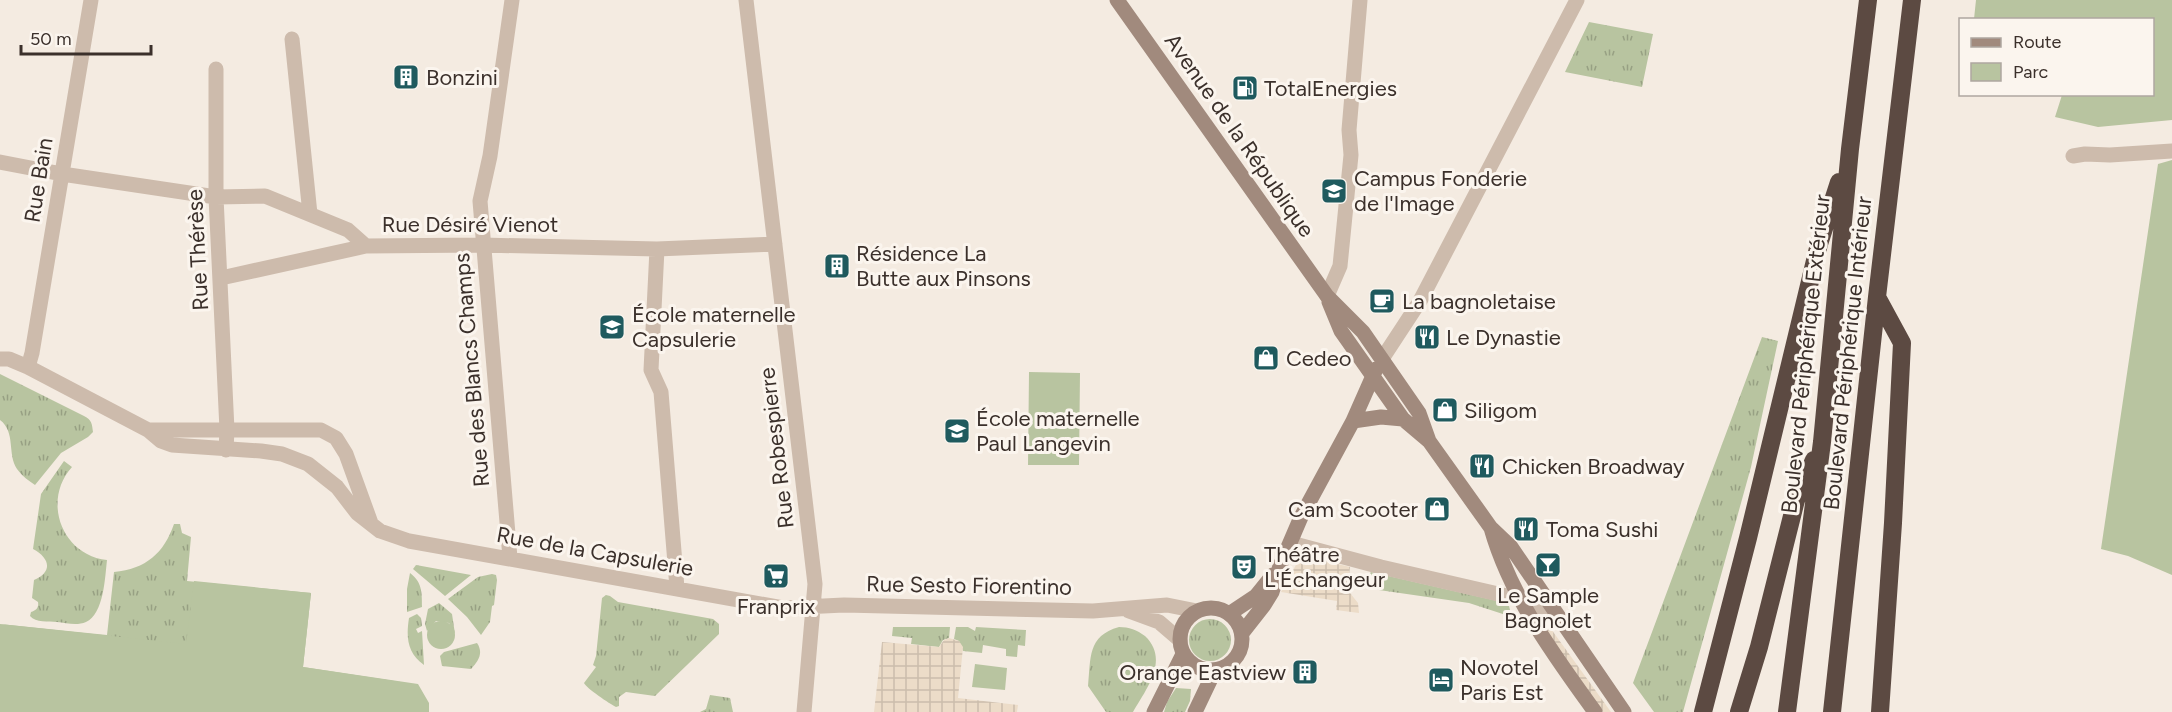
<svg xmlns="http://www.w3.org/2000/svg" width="2172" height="712" font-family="Figtree,sans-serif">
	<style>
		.grass { fill: url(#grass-tufts) }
		.park { fill: #b8c4a0 }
		.plaza { fill: url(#plaza-grid) }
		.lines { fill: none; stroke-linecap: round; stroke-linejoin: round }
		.street { stroke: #cdbbac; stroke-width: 15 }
		.secondary { stroke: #a18a7d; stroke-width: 15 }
		.highway { stroke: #5c4a42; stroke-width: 18 }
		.labels { text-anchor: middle; stroke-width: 6; stroke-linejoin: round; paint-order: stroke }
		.poi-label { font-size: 22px; fill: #3b302b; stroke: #fbf5ee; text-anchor: start }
		.street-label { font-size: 22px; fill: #3b302b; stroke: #fbf5ee }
	</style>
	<defs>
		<pattern id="grass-tufts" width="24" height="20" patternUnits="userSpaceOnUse" patternTransform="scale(1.5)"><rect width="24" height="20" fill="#b8c4a0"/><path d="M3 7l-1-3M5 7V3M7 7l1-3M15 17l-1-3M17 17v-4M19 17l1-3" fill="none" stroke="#97a083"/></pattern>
		<pattern id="plaza-grid" width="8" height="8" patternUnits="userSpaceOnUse" patternTransform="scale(1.5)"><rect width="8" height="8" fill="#ecdcc8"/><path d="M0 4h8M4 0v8" fill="none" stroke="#cbbdac"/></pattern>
	</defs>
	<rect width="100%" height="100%" fill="#f4ebe1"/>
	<!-- grass -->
	<path class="grass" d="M1589 22 1653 34 1642 87 1565 72Z
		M1762 337 1778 341 1751 467 1683 712H1654L1633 683Z
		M0 374 84 416C92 420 92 424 93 432L88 437 61 453 35 485C29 481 22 476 17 469 7 454 16 432 0 420Z
		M64 461 72 467C42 500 61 555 107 560 105 577 104 614 86 622 77 626 66 623 57 622 48 621 36 623 30 616L31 612C36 610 39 608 38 602L32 598 34 580C53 572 50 558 33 549L41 494Z
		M174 524H180L182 533 191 537 187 581 311 593 303 667 401 682 211 664 0 624 107 635 114 572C146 569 164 553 174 524Z
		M416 565 471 575 445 596 413 569Z
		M1371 572 1502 602 1509 606 1511 614 1509 616 1469 603 1372 589 1367 585 1365 579Z
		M410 573C422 582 422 592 422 607L407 612V589Z
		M492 574 496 575 497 580 494 605 492 606 490 622 481 635 467 617 448 599 478 577Z
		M606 595 610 596 618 602 713 619 719 624V634L655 696 626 692 619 697V706L616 707C610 704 586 688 584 683L596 667 593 665 596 656 602 598Z
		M439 603 452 614 455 634 449 623 436 621 427 631 425 624 428 609Z
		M417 614 421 618 422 626 416 629 418 633 422 631 424 665C407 653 406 637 409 618Z
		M1189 640a21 21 0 1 1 42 0a21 21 0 1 1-42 0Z
		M893 627H950L949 638 943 640 939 647 911 644 912 638 892 636Z
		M956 627H968L975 631 976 627 1026 630 1025 646 1018 645 1017 657 1006 656V649L983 645 982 653 963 651 959 641 954 639Z
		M1119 627C1129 627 1137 630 1145 636 1170 660 1146 689 1133 712H1106L1088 686C1091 658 1087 636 1119 627Z
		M477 643C484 653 478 662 471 669L442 666 440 656 444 652Z
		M1176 688 1191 689 1190 701 1185 712H1164L1167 702Z
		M710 695 730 698 733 712H700L706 709Z"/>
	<!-- park -->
	<path class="park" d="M1976 0H2172V120L2098 127 2055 117 2062 95 2152 94V20L1974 19Z
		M2172 160V575L2128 556 2101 549 2158 164Z
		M1029 372 1080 373 1079 465H1028Z
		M194 581 311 593 303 667 418 684 429 703V712H0V624L186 644Z
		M427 635a14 14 0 1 1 28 0a14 14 0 1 1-28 0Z
		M975 664 1007 668 1005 690 972 687Z"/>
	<!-- plaza -->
	<path class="plaza" d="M1313 558 1350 567 1348 585 1350 593 1358 603 1359 613 1336 610 1337 601 1281 592 1297 563Z
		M1543 621 1546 622 1611 712H1603L1542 625 1541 623Z
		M949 638 959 641 963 647 958 698 1018 705 1017 712H874L882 642 939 647 944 640Z"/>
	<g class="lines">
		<!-- street -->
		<path class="street" d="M746 0 815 584 804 712
			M292 39 310 214
			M216 69V197L227 430 226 450
			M2073 156 2085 154 2110 155 2172 151
			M0 162 62 174 216 197 265 196 348 230 366 246
			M657 249 651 370 661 392 677 588
			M221 278 366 246 482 245 657 249 775 244
			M1327 296 1340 266 1351 155 1349 130 1360 0
			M0 359H9L28 367 148 430 161 441 172 445 261 451 282 454 308 464 337 487 357 513 380 531 409 541 783 608 844 605 1093 611 1167 605 1197 611
			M1382 359 1420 301 1577 0
			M28 367 32 353 91 0
			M148 430H321L336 438 346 454 371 523
			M1291 543 1381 567 1520 599 1563 623
			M510 558 480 201 490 156 512 0
			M1129 611 1159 622 1180 640"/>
		<!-- secondary -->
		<path class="secondary" d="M1117 0 1327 296 1363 332 1419 413 1429 441
			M1329 302 1341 331 1403 419 1429 441 1491 528 1511 547 1624 712
			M1353 421 1381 417 1403 419
			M1491 528C1510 596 1554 655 1595 712
			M1180 639a31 31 0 1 1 62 0a31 31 0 1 1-62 0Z
			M1229 614 1256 596 1273 575
			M1242 633 1264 605 1272 592 1280 566 1301 517 1353 421 1376 369
			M1154 712 1183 654
			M1195 712 1215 670"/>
		<!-- highway -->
		<path class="highway" d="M1877 297 1902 343 1893 523 1880 712
			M1703 712 1748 538 1819 244 1839 182
			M1739 712 1759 647 1796 500 1814 460
			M1787 712 1822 442 1850 149 1868 0
			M1832 712 1877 297 1912 0"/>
	</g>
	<!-- icons -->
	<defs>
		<symbol id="building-square" viewBox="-11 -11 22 22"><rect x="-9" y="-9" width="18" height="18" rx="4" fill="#1f5a5e" stroke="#fbf5ee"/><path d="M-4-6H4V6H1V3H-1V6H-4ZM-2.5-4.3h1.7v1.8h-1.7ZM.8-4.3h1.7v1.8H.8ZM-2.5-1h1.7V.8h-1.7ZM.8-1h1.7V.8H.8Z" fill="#fff"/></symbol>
		<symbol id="fuel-square" viewBox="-11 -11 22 22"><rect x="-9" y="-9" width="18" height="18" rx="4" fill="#1f5a5e" stroke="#fbf5ee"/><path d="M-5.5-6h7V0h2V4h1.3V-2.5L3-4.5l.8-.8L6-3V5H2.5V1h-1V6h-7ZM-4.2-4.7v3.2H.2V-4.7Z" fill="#fff"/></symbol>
		<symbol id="university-square" viewBox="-11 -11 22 22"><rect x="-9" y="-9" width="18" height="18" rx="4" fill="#1f5a5e" stroke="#fbf5ee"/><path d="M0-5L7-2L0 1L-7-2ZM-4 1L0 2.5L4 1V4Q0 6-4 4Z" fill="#fff"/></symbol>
		<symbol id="cafe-square" viewBox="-11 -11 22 22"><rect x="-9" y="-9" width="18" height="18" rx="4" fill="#1f5a5e" stroke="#fbf5ee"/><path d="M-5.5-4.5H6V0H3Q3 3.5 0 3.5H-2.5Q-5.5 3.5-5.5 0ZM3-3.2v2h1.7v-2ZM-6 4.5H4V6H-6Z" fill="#fff"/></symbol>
		<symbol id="school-square" viewBox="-11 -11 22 22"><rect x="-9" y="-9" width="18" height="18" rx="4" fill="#1f5a5e" stroke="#fbf5ee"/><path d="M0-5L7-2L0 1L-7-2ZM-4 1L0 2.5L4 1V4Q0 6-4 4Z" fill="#fff"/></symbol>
		<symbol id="restaurant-square" viewBox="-11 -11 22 22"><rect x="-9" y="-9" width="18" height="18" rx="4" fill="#1f5a5e" stroke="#fbf5ee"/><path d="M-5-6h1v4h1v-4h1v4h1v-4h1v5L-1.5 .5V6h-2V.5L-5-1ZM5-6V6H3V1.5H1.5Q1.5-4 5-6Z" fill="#fff"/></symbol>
		<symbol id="shop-square" viewBox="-11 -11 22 22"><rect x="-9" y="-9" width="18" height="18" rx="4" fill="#1f5a5e" stroke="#fbf5ee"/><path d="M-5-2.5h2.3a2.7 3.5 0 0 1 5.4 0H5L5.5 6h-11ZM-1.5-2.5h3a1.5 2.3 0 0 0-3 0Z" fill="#fff"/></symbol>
		<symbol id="bar-square" viewBox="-11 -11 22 22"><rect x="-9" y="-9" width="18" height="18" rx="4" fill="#1f5a5e" stroke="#fbf5ee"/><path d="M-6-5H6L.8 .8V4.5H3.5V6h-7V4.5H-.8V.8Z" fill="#fff"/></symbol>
		<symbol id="theatre-square" viewBox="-11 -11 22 22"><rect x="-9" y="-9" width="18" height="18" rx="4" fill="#1f5a5e" stroke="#fbf5ee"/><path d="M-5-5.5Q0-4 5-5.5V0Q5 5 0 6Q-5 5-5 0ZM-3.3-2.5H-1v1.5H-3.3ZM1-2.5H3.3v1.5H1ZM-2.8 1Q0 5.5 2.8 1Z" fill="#fff"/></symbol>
		<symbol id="supermarket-square" viewBox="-11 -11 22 22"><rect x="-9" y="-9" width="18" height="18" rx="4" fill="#1f5a5e" stroke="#fbf5ee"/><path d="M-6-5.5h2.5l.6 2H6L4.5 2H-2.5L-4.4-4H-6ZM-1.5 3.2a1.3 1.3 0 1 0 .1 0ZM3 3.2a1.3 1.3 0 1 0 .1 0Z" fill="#fff"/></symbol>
		<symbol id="hotel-square" viewBox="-11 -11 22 22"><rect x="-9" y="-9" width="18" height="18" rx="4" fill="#1f5a5e" stroke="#fbf5ee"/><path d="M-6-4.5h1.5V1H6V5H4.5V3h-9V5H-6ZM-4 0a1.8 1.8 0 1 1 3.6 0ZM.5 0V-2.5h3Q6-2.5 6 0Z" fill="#fff"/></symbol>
	</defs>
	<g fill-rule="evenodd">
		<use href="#building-square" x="391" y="62" width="30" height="30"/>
		<use href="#fuel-square" x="1230" y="73" width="30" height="30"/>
		<use href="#university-square" x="1319" y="176" width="30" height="30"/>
		<use href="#building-square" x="822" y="251" width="30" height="30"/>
		<use href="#cafe-square" x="1367" y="286" width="30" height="30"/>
		<use href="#school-square" x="597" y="312" width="30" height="30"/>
		<use href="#restaurant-square" x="1412" y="322" width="30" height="30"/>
		<use href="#shop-square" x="1251" y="343" width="30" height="30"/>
		<use href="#shop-square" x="1430" y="395" width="30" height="30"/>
		<use href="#school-square" x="942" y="416" width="30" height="30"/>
		<use href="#restaurant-square" x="1467" y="451" width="30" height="30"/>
		<use href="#shop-square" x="1422" y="494" width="30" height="30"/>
		<use href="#restaurant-square" x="1511" y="514" width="30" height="30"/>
		<use href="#bar-square" x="1533" y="550" width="30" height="30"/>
		<use href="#theatre-square" x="1229" y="552" width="30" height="30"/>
		<use href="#supermarket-square" x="761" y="561" width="30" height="30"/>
		<use href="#building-square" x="1290" y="657" width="30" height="30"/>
		<use href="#hotel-square" x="1426" y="665" width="30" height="30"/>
	</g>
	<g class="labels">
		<!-- poi labels -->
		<g class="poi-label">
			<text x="426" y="85">Bonzini</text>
			<text x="1264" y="96">TotalEnergies</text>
			<text x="1354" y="186">Campus Fonderie<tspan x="1354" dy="25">de l'Image</tspan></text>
			<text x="856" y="261">Résidence La<tspan x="856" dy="25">Butte aux Pinsons</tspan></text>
			<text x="1402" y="309">La bagnoletaise</text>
			<text x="632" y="322">École maternelle<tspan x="632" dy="25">Capsulerie</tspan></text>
			<text x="1446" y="345">Le Dynastie</text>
			<text x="1286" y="366">Cedeo</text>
			<text x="1464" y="418">Siligom</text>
			<text x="976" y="426">École maternelle<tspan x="976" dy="25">Paul Langevin</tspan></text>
			<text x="1502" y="474">Chicken Broadway</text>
			<text x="1418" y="517" text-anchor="end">Cam Scooter</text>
			<text x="1546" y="537">Toma Sushi</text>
			<text x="1264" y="562">Théâtre<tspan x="1264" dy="25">L'Échangeur</tspan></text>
			<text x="1548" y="603" text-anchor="middle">Le Sample<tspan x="1548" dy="25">Bagnolet</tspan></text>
			<text x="776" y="614" text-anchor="middle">Franprix</text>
			<text x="1460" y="675">Novotel<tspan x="1460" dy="25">Paris Est</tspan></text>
			<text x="1286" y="680" text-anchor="end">Orange Eastview</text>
		</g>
		<!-- street labels -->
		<g class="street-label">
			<text transform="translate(1240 135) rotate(55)" y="8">Avenue de la République</text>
			<text transform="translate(38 180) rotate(-81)" y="8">Rue Bain</text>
			<text x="470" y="232">Rue Désiré Vienot</text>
			<text transform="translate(197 250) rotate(-93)" y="8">Rue Thérèse</text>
			<text transform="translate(1847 353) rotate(-84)" y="8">Boulevard Périphérique Intérieur</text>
			<text transform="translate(1805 354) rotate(-84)" y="8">Boulevard Périphérique Extérieur</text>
			<text transform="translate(471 370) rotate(-95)" y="8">Rue des Blancs Champs</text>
			<text transform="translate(776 448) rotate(-97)" y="8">Rue Robespierre</text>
			<text transform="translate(595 551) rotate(10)" y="8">Rue de la Capsulerie</text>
			<text transform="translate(969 585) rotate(1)" y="8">Rue Sesto Fiorentino</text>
		</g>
	</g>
	<!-- legend -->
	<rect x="1959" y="18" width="195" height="78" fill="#fbf5ee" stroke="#aea6a0" stroke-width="1.5"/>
	<rect x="1971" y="38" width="30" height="9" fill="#a18a7d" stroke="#aea6a0" stroke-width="1.5"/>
	<text x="2013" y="48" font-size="18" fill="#3b302b">Route</text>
	<rect x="1971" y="63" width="30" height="18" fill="#b8c4a0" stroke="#aea6a0" stroke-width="1.5"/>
	<text x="2013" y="78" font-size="18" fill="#3b302b">Parc</text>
	<!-- scale -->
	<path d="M21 45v9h130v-9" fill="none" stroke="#3b302b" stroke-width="3"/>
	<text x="30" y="45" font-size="18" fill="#3b302b" stroke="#fbf5ee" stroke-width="4.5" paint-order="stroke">50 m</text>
</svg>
